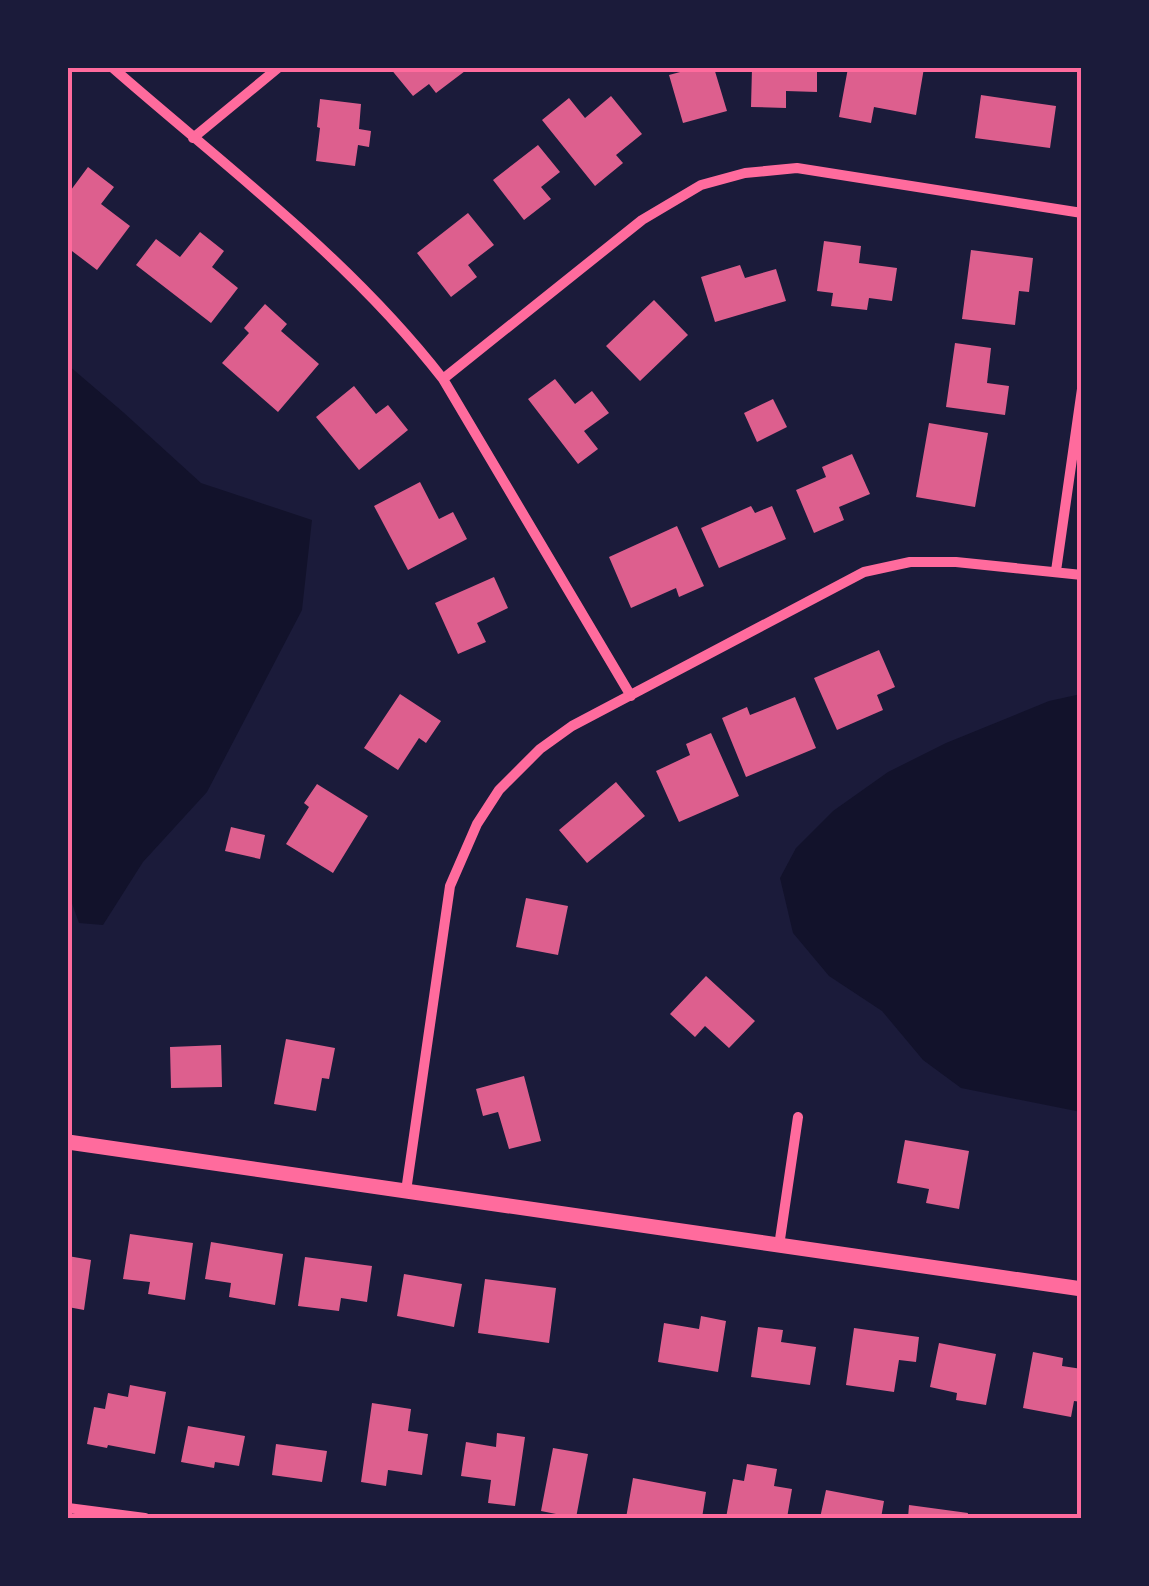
<svg xmlns="http://www.w3.org/2000/svg" width="1149" height="1586" font-family="'Roboto Condensed',sans-serif">
	<style>
		.water { fill: #12122b }
		.building { fill: #dd5f8e }
		.lines { fill: none; stroke-linecap: round; stroke-linejoin: round }
		.minor { stroke: #ff6b9d; stroke-width: 10 }
		.tertiary { stroke: #ff6b9d; stroke-width: 15 }
		.neatline { fill: none; stroke: #ff6b9d; stroke-width: 4 }
	</style>
	<rect width="100%" height="100%" fill="#1b1b3a"/>
	<!-- water -->
	<path class="water" d="M68 365 123 412 201 483 312 520 302 610 207 792 143 862 103 925 79 923 68 892Z
		M1081 694H1082L1081 1112 961 1088 923 1060 882 1011 829 976 793 933 780 878 796 848 833 811 888 772 946 743 1049 701Z"/>
	<!-- building -->
	<path class="building" d="M390 68H469L436 93 429 84 413 96Z
		M695 68H714L727 111 683 123 669 75Z
		M752 68H817V92L786 91V108L751 107Z
		M848 68H924L916 115 874 107 871 123 839 117Z
		M981 95 1056 106 1050 148 975 138Z
		M611 96 642 134 616 155 623 163 595 186 542 120 569 98 585 118Z
		M320 99 361 104 359 129 371 131 369 147 358 145 355 166 316 161 320 128 317 127Z
		M538 145 560 172 541 187 551 199 524 220 493 180Z
		M88 167 114 187 101 204 130 226 97 270 68 248V194Z
		M468 213 494 245 468 265 477 277 451 297 417 253Z
		M200 232 224 251 212 267 238 288 211 323 136 265 156 239 180 257Z
		M824 241 861 246 859 263 897 268 892 301 869 298 867 310 831 306 833 293 817 291Z
		M971 250 1033 258 1029 292 1019 291 1015 325 962 319Z
		M740 265 745 278 776 269 786 301 715 322 701 277Z
		M654 300 688 335 640 381 606 346Z
		M265 304 287 324 281 331 319 364 278 412 222 363 249 333 244 328Z
		M955 343 991 348 987 383 1009 386 1005 415 946 407Z
		M555 379 575 404 592 391 609 413 584 431 598 449 578 464 528 399Z
		M354 386 376 414 388 405 408 430 359 470 316 417Z
		M773 399 787 427 757 442 744 413Z
		M929 423 988 433 975 507 916 497Z
		M852 454 870 494 839 507 844 520 814 533 796 490 826 477 822 467Z
		M420 482 439 519 453 512 467 539 408 570 374 506Z
		M751 506 755 513 772 506 786 539 719 568 701 528Z
		M677 526 704 586 679 597 676 588 631 608 609 557Z
		M494 577 508 608 477 623 486 642 458 654 435 603Z
		M879 650 895 687 877 695 883 710 837 730 814 678Z
		M400 694 441 721 426 743 419 738 398 770 364 748Z
		M795 697 816 748 746 777 722 718 747 707 750 715Z
		M711 733 739 796 679 822 656 771 690 755 686 744Z
		M616 782 645 816 587 863 559 830Z
		M317 784 368 816 333 873 286 844 309 807 304 803Z
		M231 827 265 835 260 859 225 851Z
		M526 898 568 906 558 955 516 947Z
		M706 976 755 1021 729 1048 705 1026 695 1037 670 1014Z
		M286 1039 335 1048 329 1079 322 1078 316 1111 274 1104Z
		M221 1045 222 1087 171 1088 170 1047Z
		M524 1076 541 1141 509 1149 498 1112 483 1116 476 1089Z
		M905 1140 969 1151 959 1209 926 1203 929 1189 897 1183Z
		M130 1234 193 1243 185 1300 148 1294 150 1282 123 1279Z
		M211 1242 283 1254 275 1305 229 1297 231 1283 205 1279Z
		M68 1256 91 1260 84 1310 68 1307Z
		M305 1257 372 1266 367 1302 341 1298 339 1311 298 1306Z
		M404 1274 462 1284 454 1327 397 1316Z
		M485 1279 556 1288 549 1343 478 1333Z
		M701 1316 726 1321 718 1372 658 1362 664 1323 699 1329Z
		M758 1327 783 1330 781 1342 816 1347 810 1385 751 1377Z
		M854 1328 919 1337 916 1362 899 1360 894 1392 846 1385Z
		M939 1343 996 1354 986 1405 956 1400 957 1393 930 1387Z
		M1033 1352 1063 1358 1062 1366 1082 1369V1402L1074 1401 1071 1417 1023 1408Z
		M130 1385 166 1392 155 1454 108 1445 107 1448 87 1444 94 1407 105 1409 108 1393 128 1397Z
		M372 1403 411 1409 408 1431 428 1434 422 1475 388 1470 386 1486 361 1482Z
		M188 1426 245 1436 239 1466 215 1462 214 1468 181 1462Z
		M497 1433 525 1437 515 1506 488 1503 491 1480 461 1476 466 1442 496 1447Z
		M276 1444 327 1451 322 1482 272 1475Z
		M553 1448 588 1454 576 1518 541 1511Z
		M747 1464 777 1469 774 1486 792 1489 787 1518H726L733 1479 744 1481Z
		M633 1478 706 1492 702 1518H674L660 1515 659 1518H626Z
		M826 1490 884 1501 881 1518H820Z
		M909 1505 968 1513 967 1518H908Z"/>
	<g class="lines">
		<!-- minor -->
		<path class="minor" d="M113 68C226 167 350 259 443 379L631 696
			M193 138 278 68
			M443 379 642 220 701 185 745 173 797 168 1082 213
			M1056 571 1082 389
			M406 1191 450 886 477 824 499 790 540 749 572 726 864 572 910 562H956L1082 575
			M779 1246 798 1117
			M68 1508 145 1518"/>
		<!-- tertiary -->
		<path class="tertiary" d="M68 1142 1082 1289"/>
	</g>
	<!-- border -->
	<rect width="1149" height="1586" fill="none" stroke="#1b1b3a" stroke-width="140"/>
	<rect x="70" y="70" width="1009" height="1446" class="neatline"/>
</svg>
